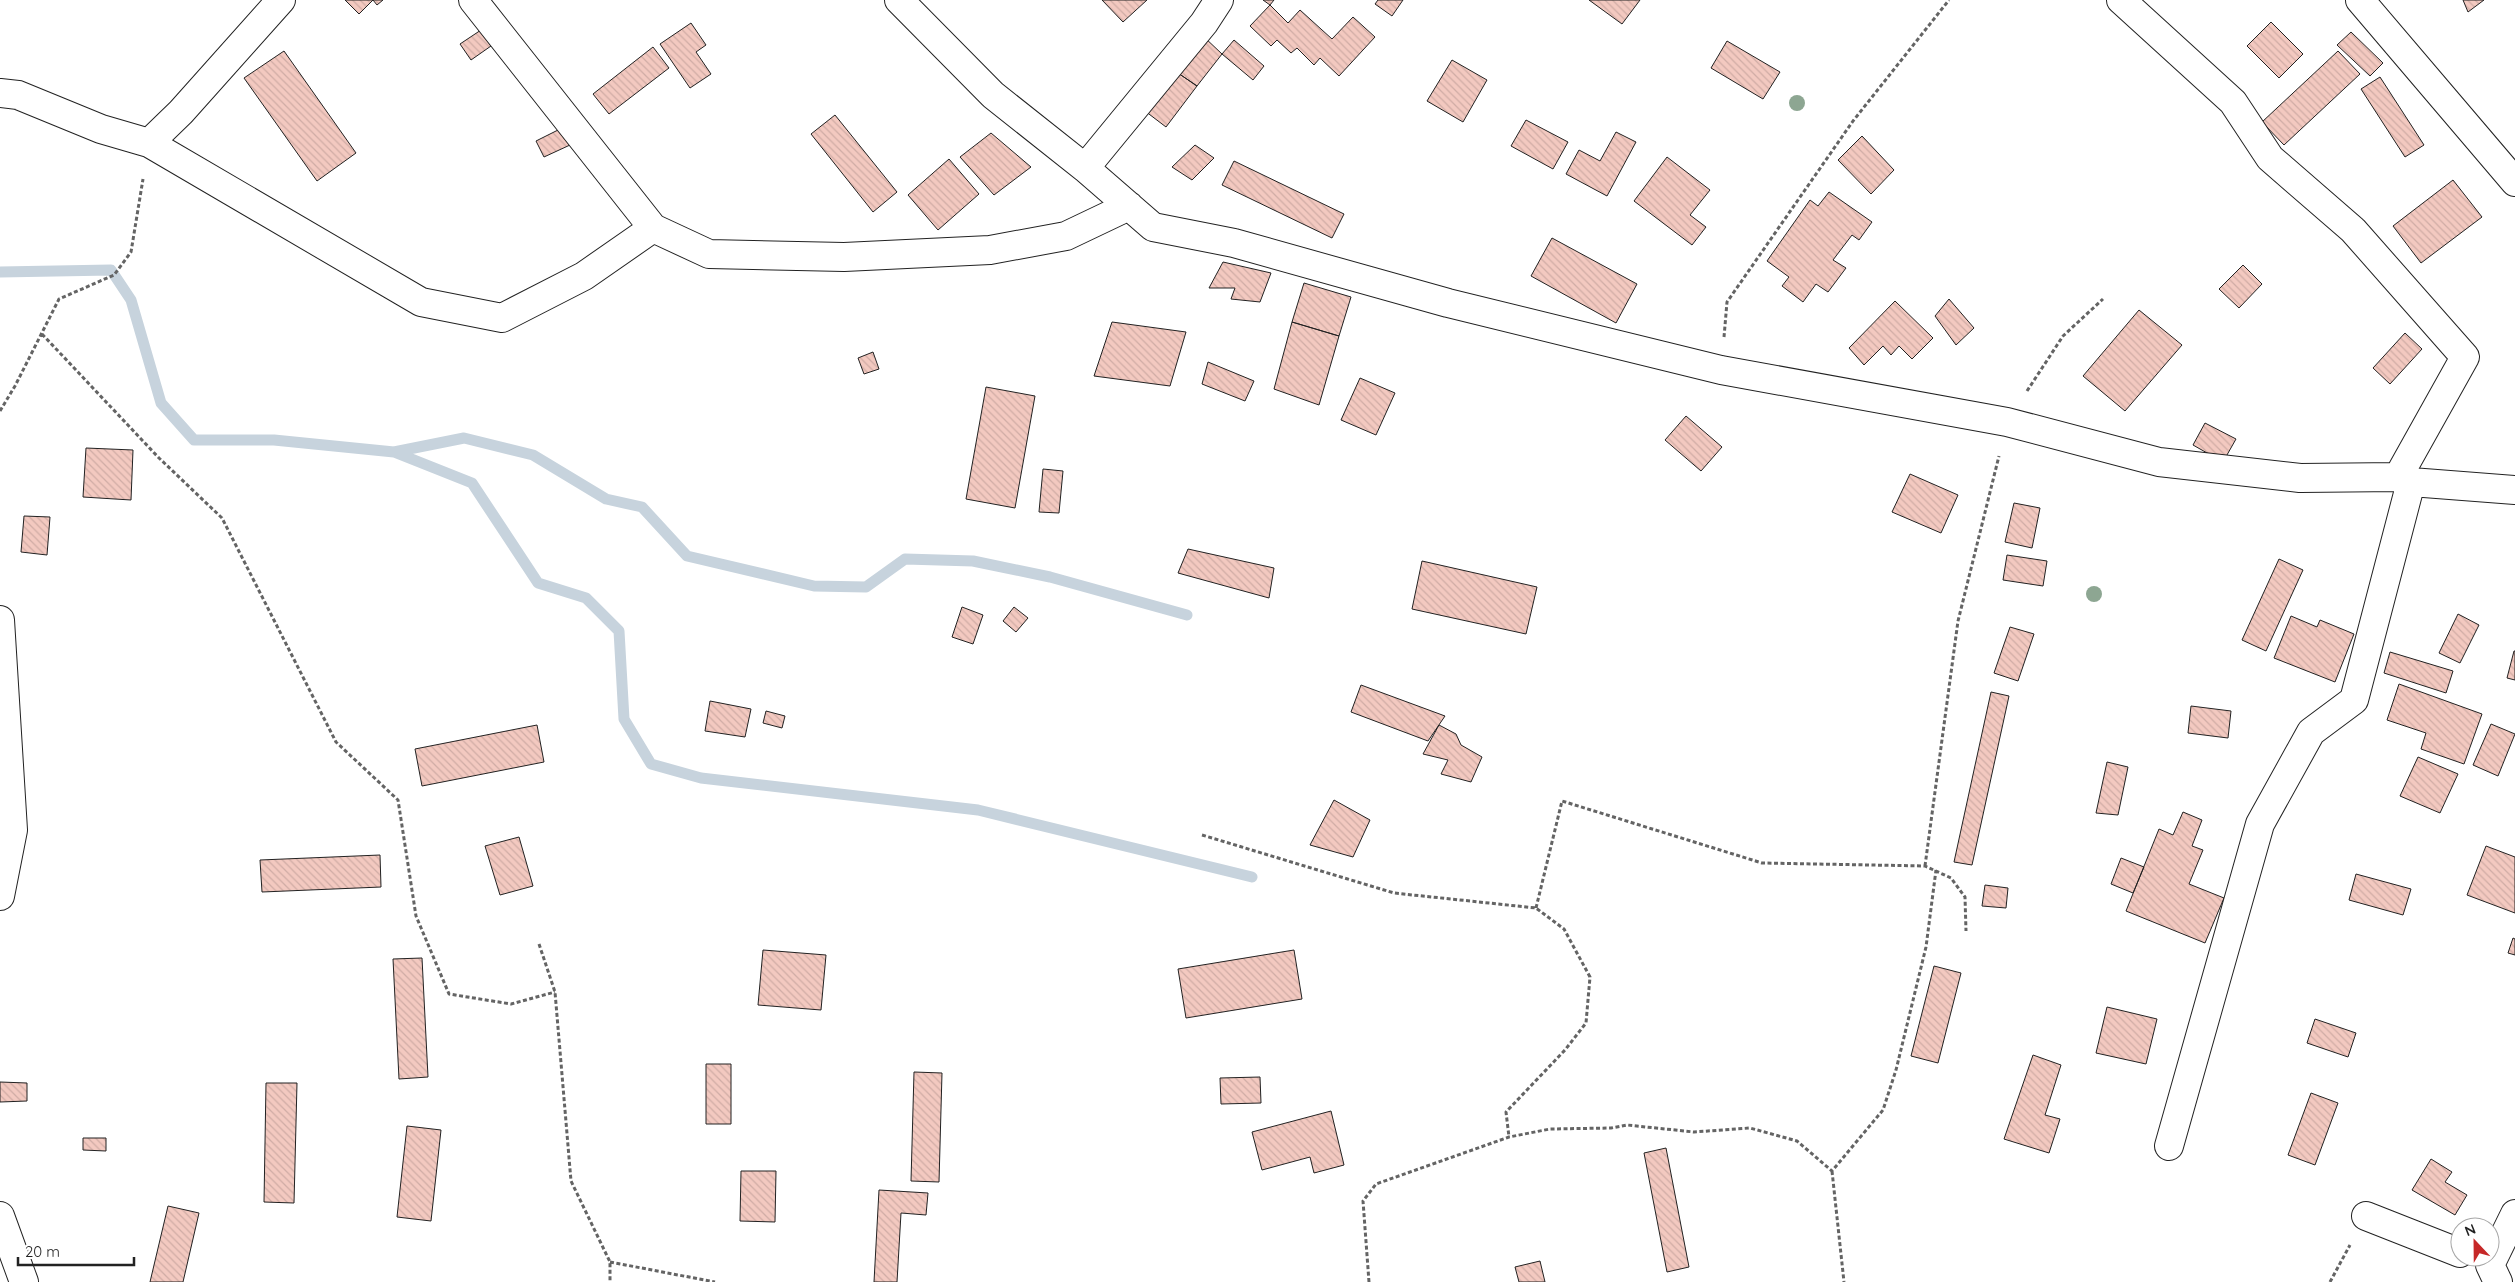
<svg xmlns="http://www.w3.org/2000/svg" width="2515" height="1282" font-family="Quicksand,sans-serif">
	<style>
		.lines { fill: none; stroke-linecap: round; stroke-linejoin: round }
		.stream { stroke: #c7d3dd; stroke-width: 11 }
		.building { fill: url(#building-back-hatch); stroke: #222 }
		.minor-casing { stroke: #222; stroke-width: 30 }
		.path { stroke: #646464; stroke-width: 3; stroke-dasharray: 4 2.5; stroke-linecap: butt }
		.minor { stroke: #fff; stroke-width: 28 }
		.tree { fill: #8da692 }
	</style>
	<defs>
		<pattern id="building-back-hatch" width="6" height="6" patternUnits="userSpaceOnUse" patternTransform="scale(1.25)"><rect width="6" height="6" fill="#f3c9c0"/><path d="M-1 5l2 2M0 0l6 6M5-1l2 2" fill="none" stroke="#d0aca5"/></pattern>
	</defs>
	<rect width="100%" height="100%" fill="#fff"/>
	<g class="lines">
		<!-- stream -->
		<path class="stream" d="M0 272 111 270 131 300 161 403 194 440H274L394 452 464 438 533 455 606 499 642 507 687 556 814 586 866 587 905 559 973 561 1050 577 1187 615
			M394 452 472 483 538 583 586 598 619 631 624 719 651 764 701 778 978 810 1252 877"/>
	</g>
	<!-- building -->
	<path class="building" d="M345 0H383L377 5 373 0 359 14Z
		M1102 0H1147L1123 22Z
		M1263 0H1274L1270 5Z
		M1378 0H1403L1392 16 1375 4Z
		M1589 0H1640L1622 24Z
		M2463 0H2484L2468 12Z
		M1270 5 1288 23 1300 10 1332 39 1353 17 1375 37 1339 76 1320 58 1314 65 1297 48 1291 53 1277 40 1271 46 1250 26Z
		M2271 22 2303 54 2279 78 2247 46Z
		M691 23 706 45 696 52 711 74 690 88 660 44Z
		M481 30 491 46 471 60 460 44Z
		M2351 32 2383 63 2370 76 2337 45Z
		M1203 36 1222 54 1197 86 1175 71Z
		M1234 40 1264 66 1253 80 1222 54Z
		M1727 41 1780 72 1763 99 1711 68Z
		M653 47 669 68 609 114 593 94Z
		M284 51 356 153 317 181 244 78Z
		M2338 51 2360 74 2284 145 2262 122Z
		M1452 60 1487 80 1463 122 1427 101Z
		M1175 71 1197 86 1166 127 1145 111Z
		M2380 77 2424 145 2405 157 2361 89Z
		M835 115 897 192 873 212 811 134Z
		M1526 120 1568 142 1553 169 1511 146Z
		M562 128 570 145 544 157 536 141Z
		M1616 132 1636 142 1607 196 1566 174 1579 150 1600 161Z
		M991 133 1031 167 994 195 960 157Z
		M1862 136 1894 170 1871 194 1838 160Z
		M1195 145 1214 158 1192 180 1172 167Z
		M1667 157 1710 190 1690 215 1706 227 1692 245 1634 201Z
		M949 159 979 194 938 230 908 195Z
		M1234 161 1344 214 1332 238 1222 185Z
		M2453 180 2482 217 2421 263 2393 226Z
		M1829 192 1872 222 1859 240 1852 235 1833 260 1846 268 1828 292 1816 284 1803 302 1782 286 1789 277 1767 261 1810 200 1818 206Z
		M1552 238 1637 284 1616 323 1531 276Z
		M1223 262 1271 273 1260 302 1231 299 1235 288H1209Z
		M2243 265 2262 284 2239 308 2219 289Z
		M1304 283 1351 297 1339 336 1292 322Z
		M1949 299 1974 328 1956 345 1935 316Z
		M1895 301 1933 338 1912 359 1899 346 1891 355 1883 346 1864 365 1849 348Z
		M2139 310 2182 345 2125 411 2083 376Z
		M1112 322 1186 332 1170 386 1094 376Z
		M1292 322 1339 336 1319 405 1274 389Z
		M2405 333 2422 349 2390 384 2373 368Z
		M873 352 879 369 864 374 858 358Z
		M1208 362 1254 381 1245 401 1202 384Z
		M1360 378 1395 393 1376 435 1341 420Z
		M986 387 1035 396 1015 508 966 499Z
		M1686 416 1722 447 1701 471 1665 440Z
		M2205 423 2236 439 2223 462 2193 445Z
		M86 448 133 450 131 500 83 497Z
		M1043 469 1063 471 1059 513 1039 512Z
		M1910 474 1958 495 1941 533 1892 512Z
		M2014 503 2040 508 2032 548 2005 542Z
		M24 516 50 517 47 555 21 552Z
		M1188 549 1274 568 1269 598 1178 573Z
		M2007 555 2047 561 2043 586 2003 580Z
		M2279 559 2303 570 2266 651 2242 640Z
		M1422 561 1537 587 1526 634 1412 609Z
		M962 607 983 615 973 644 952 637Z
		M1014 607 1028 618 1016 632 1003 621Z
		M2458 614 2479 625 2460 663 2439 653Z
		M2291 616 2317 627 2320 620 2354 634 2335 682 2274 658Z
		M2010 627 2034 634 2018 681 1994 673Z
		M2514 651H2515V680L2507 678Z
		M2390 652 2453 671 2446 693 2384 673Z
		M2399 684 2482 714 2464 764 2421 749 2426 733 2387 720Z
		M1361 685 1445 716 1428 741 1351 712Z
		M1991 692 2009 696 1972 865 1954 862Z
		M710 701 751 709 745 737 705 731Z
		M2191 706 2231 711 2228 738 2188 733Z
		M766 711 785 716 782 728 763 723Z
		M2491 724 2515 734 2498 776 2473 765Z
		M537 725 544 762 422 786 415 749Z
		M1439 725 1456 734 1461 745 1482 757 1471 782 1441 774 1448 760 1423 754Z
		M2418 757 2458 774 2440 813 2400 796Z
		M2107 762 2128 767 2118 815 2096 813Z
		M1334 800 1370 820 1353 857 1310 845Z
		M2183 812 2202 820 2192 846 2203 850 2189 884 2224 898 2205 943 2126 911 2159 829 2173 835Z
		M519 837 533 886 500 895 485 846Z
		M2486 846 2515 857V913L2467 895Z
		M380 855 381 887 262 892 260 860Z
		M2121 858 2144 867 2133 893 2111 884Z
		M2356 874 2411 889 2403 915 2349 900Z
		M1985 885 2008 888 2006 908 1982 906Z
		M2513 938 2515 939V955L2508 953Z
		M763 950 826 955 821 1010 758 1005Z
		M1294 950 1302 999 1186 1018 1178 969Z
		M422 958 428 1077 399 1079 393 959Z
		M1934 966 1961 973 1938 1063 1911 1056Z
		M2107 1007 2157 1019 2146 1064 2096 1053Z
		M2315 1019 2356 1033 2348 1057 2307 1043Z
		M2033 1055 2061 1065 2045 1115 2060 1119 2049 1153 2004 1139Z
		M706 1064H731V1124H706Z
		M914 1072 942 1073 939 1182 911 1181Z
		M1260 1077 1261 1103 1221 1104 1220 1078Z
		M0 1082 27 1083V1101L0 1102Z
		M266 1083H297L294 1203 264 1202Z
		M2311 1093 2338 1103 2315 1165 2288 1155Z
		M1331 1111 1344 1165 1314 1173 1310 1157 1262 1170 1252 1132Z
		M407 1126 441 1130 431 1221 397 1217Z
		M83 1138H106V1151L83 1150Z
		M1666 1148 1689 1267 1667 1272 1644 1153Z
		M2431 1159 2452 1172 2445 1182 2467 1195 2455 1215 2412 1190Z
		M741 1171H776L775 1222 740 1221Z
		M879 1190 928 1193 926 1215 901 1213 897 1282H874Z
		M168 1206 199 1213 183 1282H150Z
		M1540 1261 1545 1282H1519L1515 1267Z"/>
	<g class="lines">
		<defs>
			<path id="minor" d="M473 0 653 228 709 254 844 257 990 250 1066 236 1129 206
				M899 0 993 95 1085 168 1153 227 1234 243 1448 303 1721 370 2007 422 2159 462 2300 478 2398 477 2411 482 2515 490
				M2121 0 2233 102 2270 158 2353 230 2465 357 2398 477
				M2360 0 2515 182
				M0 93 18 95 101 129 149 143 421 302 502 318 584 276 653 228
				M149 143 181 112 281 0
				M1085 168 1204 23 1219 0
				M0 620 13 830 0 896
				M2169 1146 2260 824 2311 732 2354 700 2411 482
				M0 1216 24 1282
				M2366 1216 2460 1253
				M2498 1282 2490 1265 2515 1214"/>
		</defs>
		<!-- minor casing -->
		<use href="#minor" class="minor-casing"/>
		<!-- path -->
		<path class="path" d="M42 334 159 458 222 518 336 742 398 800 416 916 449 994 511 1004 555 992
			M1724 337 1727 302 1853 121 1949 0
			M2027 391 2063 336 2103 299
			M0 411 15 386 59 299 114 275 131 252 143 179
			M1202 835 1394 893 1536 908 1564 929 1590 977 1586 1023 1565 1050 1506 1112 1509 1137
			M1925 866 1958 621 1999 456
			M1536 908 1562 801 1762 863 1925 866 1951 878 1965 897 1966 931
			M539 944 555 992 571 1181 610 1262V1282
			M1832 1171 1844 1282
			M610 1262 715 1282
			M1369 1282 1363 1201 1376 1184 1509 1137 1550 1129 1611 1128 1627 1125 1694 1132 1750 1128 1797 1141 1832 1171 1883 1110 1896 1070 1926 947 1936 870
			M2330 1282 2350 1245"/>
		<!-- minor -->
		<use href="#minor" class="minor"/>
	</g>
	<!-- trees -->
	<g class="tree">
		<circle cx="1797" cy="103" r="8"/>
		<circle cx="2094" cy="594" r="8"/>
	</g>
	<!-- north arrow -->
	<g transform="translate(2475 1242) rotate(338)"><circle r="24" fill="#ffffff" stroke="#a7a7a7"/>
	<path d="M0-4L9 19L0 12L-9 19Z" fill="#c62828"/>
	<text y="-8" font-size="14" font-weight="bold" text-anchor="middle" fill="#222222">N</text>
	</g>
	<!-- scale -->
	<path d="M18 1257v8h116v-8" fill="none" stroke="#222222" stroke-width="2.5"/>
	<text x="25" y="1257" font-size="15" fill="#222222" stroke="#ffffff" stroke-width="4" paint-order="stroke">20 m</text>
</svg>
